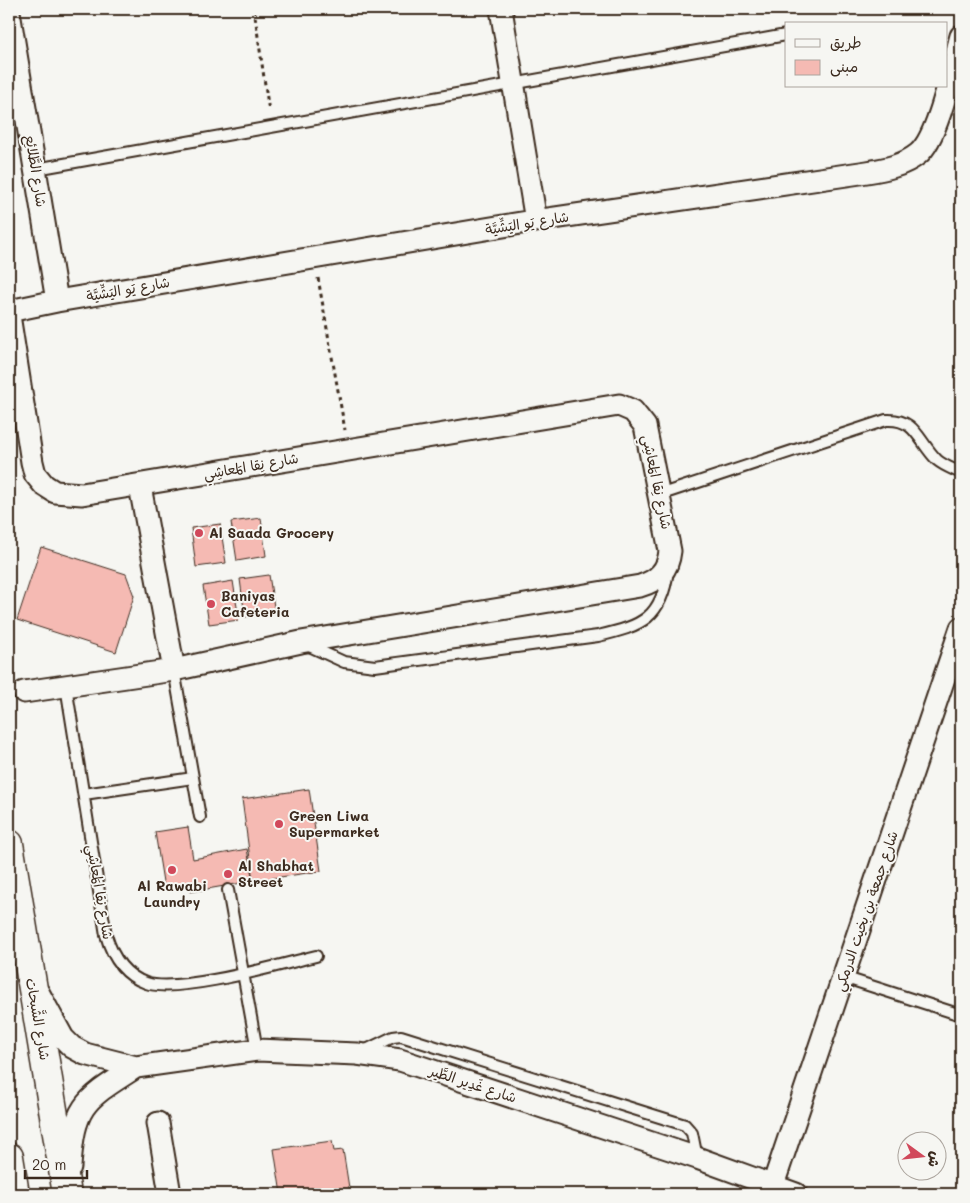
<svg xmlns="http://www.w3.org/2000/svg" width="970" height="1203" font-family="Mali,'Playpen Sans Arabic',sans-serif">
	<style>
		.building { fill: #f5bab3; stroke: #3b2a1e }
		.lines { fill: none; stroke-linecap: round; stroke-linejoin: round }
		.lane-casing { stroke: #3b2a1e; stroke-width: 14 }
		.street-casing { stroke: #3b2a1e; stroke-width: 25 }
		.secondary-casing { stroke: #3b2a1e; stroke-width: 31 }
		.path { stroke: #3b2a1e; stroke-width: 3; stroke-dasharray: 4 4; stroke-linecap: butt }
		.lane { stroke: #f6f6f2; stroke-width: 10 }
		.street { stroke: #f6f6f2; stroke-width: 21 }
		.secondary { stroke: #f6f6f2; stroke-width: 28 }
		.poi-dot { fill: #d1495b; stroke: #f6f6f2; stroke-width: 2 }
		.labels { text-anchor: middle; stroke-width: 4; stroke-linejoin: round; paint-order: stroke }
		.street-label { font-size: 14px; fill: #3b2a1e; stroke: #f6f6f2 }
		.poi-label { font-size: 14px; font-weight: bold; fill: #3b2a1e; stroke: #f6f6f2; text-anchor: start }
	</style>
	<rect width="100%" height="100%" fill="#f6f6f2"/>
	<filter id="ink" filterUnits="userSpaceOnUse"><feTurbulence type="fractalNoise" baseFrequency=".02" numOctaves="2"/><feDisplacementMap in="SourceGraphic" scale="10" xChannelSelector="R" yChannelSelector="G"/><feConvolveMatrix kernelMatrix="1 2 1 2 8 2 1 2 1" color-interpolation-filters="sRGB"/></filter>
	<g filter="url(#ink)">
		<!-- building -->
		<path class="building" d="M261 518 266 556 237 561 231 522Z
			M220 524 226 563 196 567 191 528Z
			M41 547 126 574 134 596 116 652 17 620Z
			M269 575 275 613 245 617 240 579Z
			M233 581 239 620 209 624 203 586Z
			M309 789 321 871 253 881 242 799Z
			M188 827 193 859 247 849 253 881 190 892 189 884 164 888 155 832Z
			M332 1141 334 1151 343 1150 350 1194H281L274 1149Z"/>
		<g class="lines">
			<defs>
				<path id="lane" d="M36 169 786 35
					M659 495 886 420C916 418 918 441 937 460 944 466 953 469 961 473
					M307 645 344 662 375 666 598 636C642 626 662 618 668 570
					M174 670 200 817
					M66 686 106 935C112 956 123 975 146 983 178 994 279 965 316 956
					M84 794 193 778
					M228 890 257 1050
					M843 977 961 1015
					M364 1051 393 1037 401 1036 685 1125 692 1133 697 1158"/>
				<path id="street" d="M501 9 536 221
					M9 12 57 301
					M9 311 57 301 527 222 867 172C885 169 903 166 918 154 939 137 953 64 961 36
					M9 315 32 462 35 474 44 485 55 492 82 494 619 405 633 411 645 426 670 551C668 570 658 581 640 586L301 642 174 670 24 692
					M140 486 174 670
					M38 992 63 1038 72 1047 85 1054 136 1067 257 1050 357 1054 400 1060 697 1158 796 1194
					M158 1123 170 1194
					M70 1167C74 1103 85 1100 136 1067
					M770 1194 961 628"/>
				<path id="secondary" d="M9 844 67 1194
					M9 1157 15 1194"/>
			</defs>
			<!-- lane casing -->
			<use href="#lane" class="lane-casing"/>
			<!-- street casing -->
			<use href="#street" class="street-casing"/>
			<!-- secondary casing -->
			<use href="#secondary" class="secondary-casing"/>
			<!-- path -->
			<path class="path" d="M254 9 269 112
				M318 278 345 430"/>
			<!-- lane -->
			<use href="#lane" class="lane"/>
			<!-- street -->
			<use href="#street" class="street"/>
			<!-- secondary -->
			<use href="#secondary" class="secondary"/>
		</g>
	</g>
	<!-- markers -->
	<g class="poi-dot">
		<circle cx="199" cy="533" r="5"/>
		<circle cx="211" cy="604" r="5"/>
		<circle cx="279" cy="824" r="5"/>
		<circle cx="172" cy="870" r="5"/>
		<circle cx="228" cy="874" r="5"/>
	</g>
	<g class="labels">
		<!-- street labels -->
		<g class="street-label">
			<text transform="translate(36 171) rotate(81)" y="5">شارع الطَّلائِع</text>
			<text transform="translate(527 223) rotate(-9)" y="5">شارع يَو اليَشِّيَّة</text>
			<text transform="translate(128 289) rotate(-10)" y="5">شارع يَو اليَشِّيَّة</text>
			<text transform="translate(251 466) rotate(-10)" y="5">شارع نِقا المَعاشِي</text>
			<text transform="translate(657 482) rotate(78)" y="5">شارع نِقا المَعاشِي</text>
			<text transform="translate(100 892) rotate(80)" y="5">شارع نِقا المَعاشِي</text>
			<text transform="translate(866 911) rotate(-71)" y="5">شارع جمعة بن بخيت الدرمكي</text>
			<text transform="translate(38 1019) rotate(80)" y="5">شارع الشَّبحات</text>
			<text transform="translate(473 1084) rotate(18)" y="5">شارع غَدِير الطَّير</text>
		</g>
		<!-- poi labels -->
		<g class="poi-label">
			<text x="209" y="538">Al Saada Grocery</text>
			<text x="221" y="601">Baniyas<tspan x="221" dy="16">Cafeteria</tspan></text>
			<text x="289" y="821">Green Liwa<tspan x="289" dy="16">Supermarket</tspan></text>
			<text x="238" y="871">Al Shabhat<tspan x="238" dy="16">Street</tspan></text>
			<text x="172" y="891" text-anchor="middle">Al Rawabi<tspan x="172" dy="16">Laundry</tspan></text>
		</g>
	</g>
	<!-- margin -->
	<rect width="970" height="1203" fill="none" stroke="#f6f6f2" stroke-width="30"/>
	<rect x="15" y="15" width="940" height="1173" fill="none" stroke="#3b2a1e" stroke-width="2" filter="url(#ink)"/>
	<!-- legend -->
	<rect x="785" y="22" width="162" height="65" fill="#f6f6f2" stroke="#aba49d"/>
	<rect x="795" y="39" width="25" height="8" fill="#f6f6f2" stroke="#aba49d"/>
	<text x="830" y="48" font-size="15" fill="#3b2a1e">طريق</text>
	<rect x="795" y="60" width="25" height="15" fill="#f5bab3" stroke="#aba49d"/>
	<text x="830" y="72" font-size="15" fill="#3b2a1e">مبنى</text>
	<!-- north arrow -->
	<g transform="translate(922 1156) rotate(105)"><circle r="24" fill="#f6f6f2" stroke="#aba49d"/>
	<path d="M0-4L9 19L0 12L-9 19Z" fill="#d1495b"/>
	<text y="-8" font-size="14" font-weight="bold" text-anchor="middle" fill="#3b2a1e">ش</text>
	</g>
	<!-- scale -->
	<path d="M25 1170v8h62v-8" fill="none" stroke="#3b2a1e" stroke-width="2.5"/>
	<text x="32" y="1170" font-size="15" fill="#3b2a1e" stroke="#f6f6f2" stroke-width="4" paint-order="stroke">20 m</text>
</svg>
